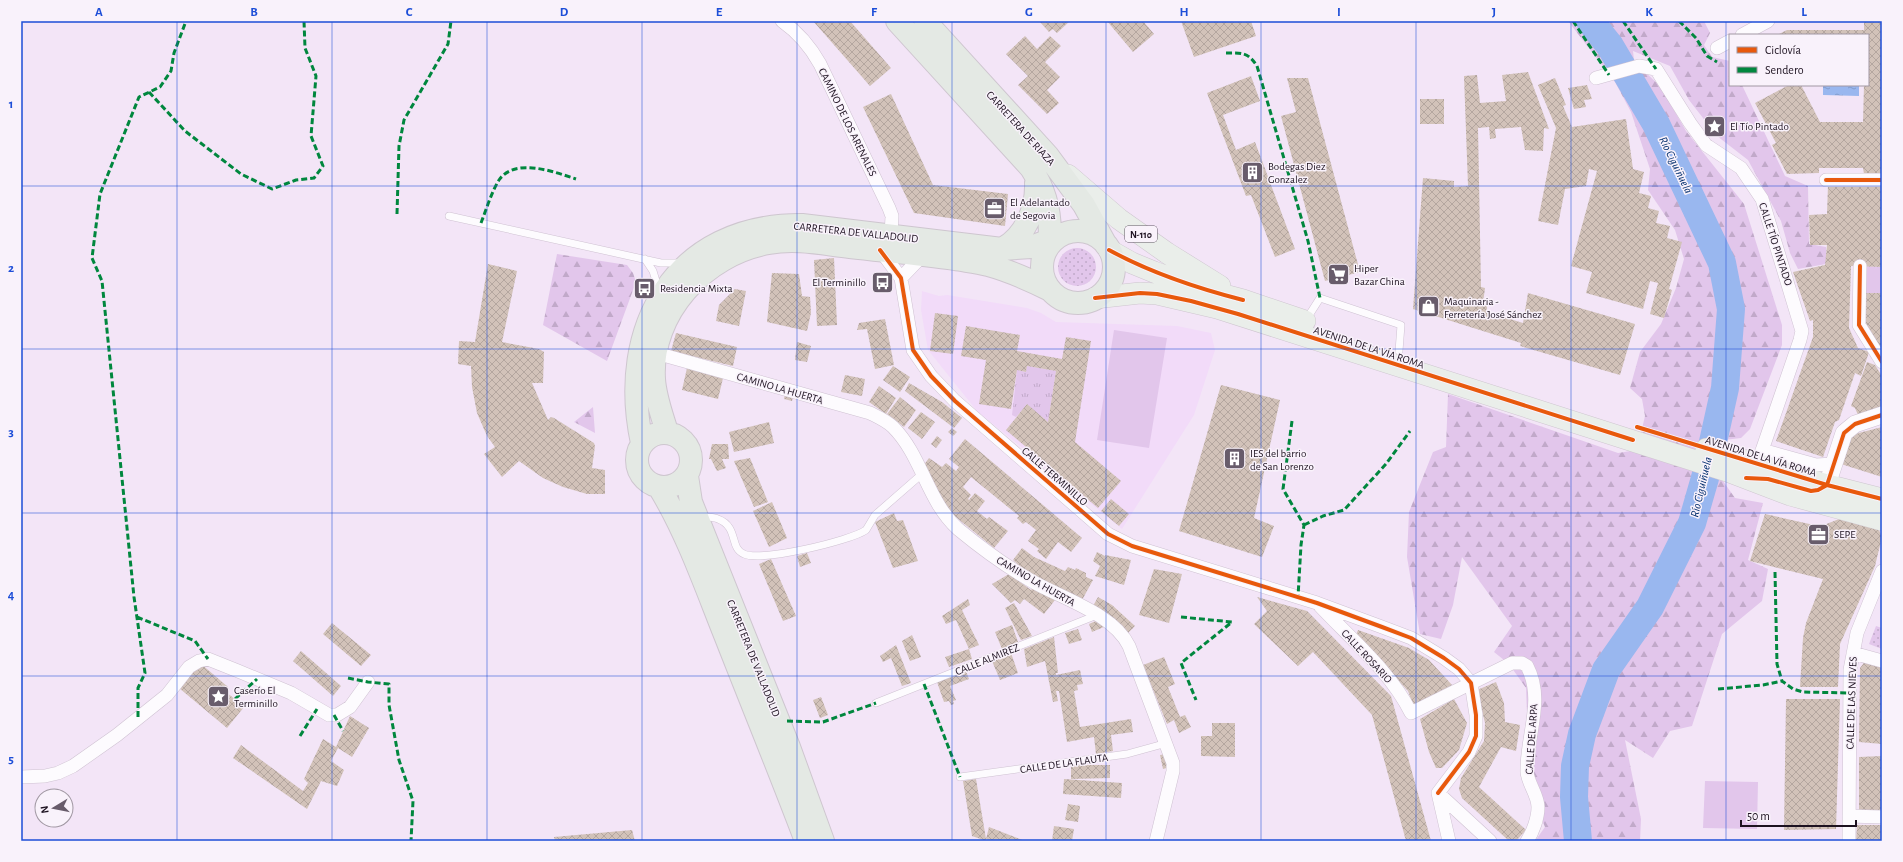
<svg xmlns="http://www.w3.org/2000/svg" width="1903" height="862" font-family="'Alegreya Sans',sans-serif">
	<style>
		.built { fill: #f2dbf9 }
		.grass { fill: #e2c6eb }
		.forest { fill: url(#forest-firs) }
		.park { fill: url(#park-tufts) }
		.garden { fill: url(#garden-dots) }
		.water { fill: url(#water-ripples) }
		.lines { fill: none; stroke-linecap: round; stroke-linejoin: round }
		.river { stroke: #99b7ef; stroke-width: 28 }
		.building { fill: url(#building-cross-hatch) }
		.service-casing { stroke: #cfc2d2; stroke-width: 8 }
		.minor-casing { stroke: #cfc2d2; stroke-width: 14 }
		.tertiary-casing { stroke: #cfc2d2; stroke-width: 18 }
		.primary-casing { stroke: #cec6cf; stroke-width: 22 }
		.trunk-casing { stroke: #cec6cf; stroke-width: 24 }
		.service { stroke: #fdfbfe; stroke-width: 7 }
		.minor { stroke: #fdfbfe; stroke-width: 13 }
		.tertiary { stroke: #fdfbfe; stroke-width: 17 }
		.primary { stroke: #eaeeea; stroke-width: 21 }
		.trunk { stroke: #e4e9e4; stroke-width: 22 }
		.quiet { stroke: #00873e; stroke-width: 3; stroke-dasharray: 6 3; stroke-linecap: butt }
		.cycleway-casing { stroke: #f9f2fb; stroke-width: 6 }
		.cycleway { stroke: #e8590c; stroke-width: 4 }
		.grid { fill: none; stroke: #1d4ed8; stroke-width: 1; stroke-opacity: 0.55 }
		.labels { text-anchor: middle; stroke-width: 3; stroke-linejoin: round; paint-order: stroke }
		.shield { fill: #f9f2fb; stroke: #5f5562; stroke-width: 1 }
		.shield-label { font-size: 10px; font-weight: bold; fill: #1d1220 }
		.street-label { font-size: 11px; fill: #1d1220; stroke: #f9f2fb }
		.poi-label { font-size: 11px; fill: #1d1220; stroke: #f9f2fb; text-anchor: start }
		.water-label { font-size: 12px; font-style: italic; fill: #002d6c; stroke: #f9f2fb }
		.neatline { fill: none; stroke: #1d4ed8; stroke-width: 1.5 }
		.grid-label { font-size: 13px; text-anchor: middle; font-weight: bold; fill: #1d4ed8 }
	</style>
	<defs>
		<pattern id="forest-firs" width="22" height="20" patternUnits="userSpaceOnUse"><rect width="22" height="20" fill="#e2c6eb"/><path d="M5 1l3.5 6h-7zM16 11l3.5 6h-7z" fill="#c1a9c9"/></pattern>
		<pattern id="park-tufts" width="24" height="20" patternUnits="userSpaceOnUse"><rect width="24" height="20" fill="#e2c6eb"/><path d="M3 7l-1-3M5 7V3M7 7l1-3M15 17l-1-3M17 17v-4M19 17l1-3" fill="none" stroke="#c1a9c9"/></pattern>
		<pattern id="garden-dots" width="8" height="8" patternUnits="userSpaceOnUse"><rect width="8" height="8" fill="#e2c6eb"/><path d="M2 2h.1M6 6h.1" fill="none" stroke="#c1a9c9" stroke-width="1.8" stroke-linecap="round"/></pattern>
		<pattern id="water-ripples" width="26" height="14" patternUnits="userSpaceOnUse"><rect width="26" height="14" fill="#99b7ef"/><path d="M2 4q2-2 4 0t4 0M15 11q2-2 4 0t4 0" fill="none" stroke="#839ccd"/></pattern>
		<pattern id="building-cross-hatch" width="8" height="8" patternUnits="userSpaceOnUse"><rect width="8" height="8" fill="#d2c2b9"/><path d="M0 0l8 8M0 8l8-8" fill="none" stroke="#b4a69f"/></pattern>
	</defs>
	<rect width="100%" height="100%" fill="#f3e5f7"/>
	<!-- built -->
	<path class="built" d="M922 291 939 296 947 295 1027 308 1041 313 1056 322 1177 326 1211 333 1215 350 1194 415 1122 529 977 411 928 350 921 310Z"/>
	<!-- grass -->
	<path class="grass" d="M1865 266 1882 267V293H1865Z
		M1114 330 1167 338 1149 448 1097 440Z
		M1705 781 1758 782 1757 829 1703 828Z"/>
	<!-- forest -->
	<path class="forest" d="M1568 21H1704L1710 33 1704 45 1712 57 1730 61V85H1742L1785 176 1808 186 1809 244 1826 247V264L1798 269 1790 253 1781 221 1748 160 1717 136 1689 100 1670 66 1633 51 1635 69 1643 70 1660 86 1686 131 1744 204 1782 325V345L1750 429 1741 438 1724 440 1718 474 1735 498 1763 503 1748 560 1768 569 1762 601 1722 634 1692 726 1670 731 1653 758 1625 740 1641 819 1640 841H1535L1545 827 1536 806 1529 766 1526 688 1509 664 1494 652 1512 626 1462 557 1453 605 1441 639 1420 634 1407 557 1409 512 1433 452 1446 447 1448 394 1618 453 1637 450 1645 416 1642 399 1630 388 1640 352 1661 324 1676 288 1684 259 1675 230 1648 190 1650 169 1631 112 1615 82Z
		M557 254 627 265 633 273 636 282 607 361 543 325Z
		M593 407 595 433 574 422Z"/>
	<!-- park -->
	<path class="park" d="M1027 366 1056 371 1048 422 1027 404 1016 417 1012 415 1017 370 1026 372Z"/>
	<!-- garden -->
	<path class="garden" d="M1058 267a19 19 0 1 1 38 0a19 19 0 1 1-38 0Z
		M1876 626 1882 628V649L1869 644Z"/>
	<!-- water -->
	<path class="water" d="M1823 85H1859V96L1823 95Z"/>
	<g class="lines">
		<!-- river -->
		<path class="river" d="M1578 841 1574 797 1575 766 1582 734 1606 670 1650 607 1692 523 1705 478 1725 388 1731 309 1722 263 1656 124 1610 46 1590 21"/>
	</g>
	<!-- building -->
	<path class="building" d="M813 21H850L891 68 870 86Z
		M1039 21H1070L1057 33 1053 29 1049 32Z
		M1107 21H1143L1154 34 1133 52Z
		M1181 21H1251L1256 36 1194 57Z
		M1864 21H1882V174H1864L1863 168H1819V173L1787 174 1772 145 1776 143 1755 103 1789 85H1801L1820 122H1863L1864 85H1868V35H1777L1787 30H1864Z
		M1025 36 1037 49 1050 36 1061 46 1045 62 1060 77 1047 90 1059 103 1047 114 1018 85 1028 76 1006 54Z
		M1528 72 1549 129 1544 128 1543 151 1525 150 1521 127 1495 129 1496 138 1490 139 1489 127 1478 128 1481 287 1485 288 1483 303 1487 304V312L1523 323 1528 293 1635 324 1620 375 1520 346 1521 343 1413 309 1423 178 1454 181V187L1468 186 1464 76 1477 75 1480 103 1506 101 1502 75Z
		M1251 76 1260 101 1223 115 1236 150 1255 142 1295 249 1275 257 1251 195 1246 196 1207 93Z
		M1287 78H1308L1360 272 1325 281 1281 116 1296 112Z
		M1555 78 1566 105 1563 106 1572 127 1626 119 1633 169 1644 172 1639 193 1651 196 1648 208 1659 211 1656 223 1670 226 1667 238 1682 242 1669 289 1672 290 1664 318 1650 314 1658 283 1650 281 1643 309 1586 293 1592 272 1571 266 1597 171 1589 169 1586 186 1565 189 1558 225 1538 221 1556 128 1538 85Z
		M1587 85 1592 99 1584 100 1586 107 1574 109 1568 88Z
		M891 94 933 185 1008 194 1005 226 914 213 863 107Z
		M1420 99H1444V124H1420Z
		M1828 185 1882 187V267L1851 266 1849 328 1858 348 1869 352 1861 376 1855 373 1839 420 1835 422 1823 457 1776 441 1813 337V320L1810 321 1793 272 1825 265 1827 245H1810L1809 215 1827 214Z
		M834 258 837 325 817 326 814 260Z
		M488 264 517 271 502 342 539 349 544 352 543 383H532L548 420 551 417 554 418 594 443 595 446 592 468 605 470V494H587L563 487 543 478 519 461 502 477 484 454 495 447 487 436 477 413 472 387 471 366 458 364 459 341 475 342Z
		M772 273 799 274 802 296 810 297 811 313 807 331 767 322Z
		M735 289 746 291 739 326 716 321 719 305Z
		M1865 293H1882V351L1866 325Z
		M935 313 958 316 953 354 930 351Z
		M885 319 894 365 875 369 867 329 857 330 859 323Z
		M966 326 1020 335 1017 351 1062 359 1066 337 1091 341 1075 442 1121 481 1098 508 1006 430 1027 404 1048 422 1056 371 1027 366 1026 372 1017 370 1011 409 979 404 986 360 961 356Z
		M676 333 737 347 733 366 671 351Z
		M797 342 811 346 807 362 795 360Z
		M1867 362 1875 365 1882 376V406L1858 415 1855 408 1851 406Z
		M893 366 910 377 900 392 883 380Z
		M687 368 713 375 724 374 718 399 682 390Z
		M845 375 865 379 862 396 841 392Z
		M909 383 942 402 962 418 954 428 905 391Z
		M1221 385 1280 400 1254 518 1274 526 1262 557 1179 531Z
		M879 386 896 398 886 414 869 402Z
		M785 394 793 396 792 401 784 399Z
		M900 397 916 410 904 427 887 414Z
		M921 412 935 422 922 439 908 428Z
		M769 422 774 443 734 452 729 432Z
		M1882 427V477L1841 464 1851 435Z
		M952 428 957 432 953 436 948 432Z
		M937 436 942 440 936 448 931 444Z
		M965 439 1082 538 1071 552 1058 542 1046 559 1037 551 1039 549 1028 541 1036 530 1026 522 1023 524 1017 518 1019 516 971 477 963 487 971 495 968 499 969 500 975 493 985 501 977 511 987 519 989 517 1008 531 994 548 946 509 923 466 929 458 942 467 946 463 956 471 959 467 949 459Z
		M712 444H728L729 459H722L726 468 717 471 711 459H709Z
		M750 458 768 502 754 507 734 461Z
		M1111 499 1129 514 1119 526 1101 511Z
		M772 502 787 538 769 547 753 511Z
		M894 513 897 521 903 520 918 561 893 568 875 522Z
		M1765 514 1823 527 1824 525 1839 519 1879 530 1882 537 1875 566 1840 644 1838 687H1800L1803 638 1806 623 1823 579 1750 561Z
		M1022 548 1034 557 1065 571 1068 567 1075 570 1076 568 1086 573V577L1093 580 1081 602 1023 569 1013 560Z
		M1097 552 1105 556V555L1131 560 1124 585 1095 576 1100 566 1093 561Z
		M807 553 811 563 800 567 797 556Z
		M771 559 796 616 783 621 759 564Z
		M1154 569 1182 574 1169 623 1139 615Z
		M1009 574 1031 590 1036 585 1055 600 1044 614 1024 599 1020 604 1015 600 1011 603 992 584Z
		M1098 597 1112 605 1135 626 1128 633 1093 606Z
		M1257 597 1307 611 1391 696 1431 841H1406L1372 715 1313 652 1298 666 1254 624 1267 611Z
		M968 599 970 605 962 610 979 645 969 649 972 659 949 667 945 657 969 649 956 620 946 624 942 616Z
		M1014 603 1032 636 1021 640 1005 608Z
		M1098 620 1106 626 1092 632 1089 624Z
		M332 623 371 655 361 666 323 634Z
		M1012 625 1018 642 1002 649 995 632Z
		M1078 629 1082 640 1069 644 1065 633Z
		M1358 630 1409 648 1429 660 1452 685 1414 708 1408 691 1356 635Z
		M912 635 921 657 910 661 902 641Z
		M1054 637 1058 673H1056V675L1080 670 1083 684 1077 685 1078 690 1074 691 1080 727 1131 719 1133 732 1111 735 1113 751 1096 754 1094 737 1067 742 1059 691H1056L1058 701 1053 702 1045 661 1027 667 1024 649Z
		M896 645 911 683 902 686 891 658 883 662 880 656Z
		M301 651 341 686 333 696 293 661Z
		M1011 653 1018 673 1000 680 992 661Z
		M1164 657 1175 684 1168 687 1180 717 1185 715 1191 727 1179 733 1174 720 1167 724 1143 665Z
		M1866 660 1882 666V744L1859 742 1860 668Z
		M200 663 228 687 225 691 244 707 227 728 179 688Z
		M966 671 969 679 950 686 956 700 953 701 954 704 951 705 949 701 944 702 937 682Z
		M1496 682 1504 703 1505 722 1520 725 1516 751 1501 747 1479 787 1526 830 1516 841H1509L1462 798 1459 789 1461 778 1484 741 1485 723 1477 690Z
		M821 697 828 715 820 718 813 700Z
		M1454 699 1467 723 1459 750 1442 768H1436L1429 752 1420 719Z
		M1786 699H1840L1836 829 1784 830Z
		M350 716 369 728 352 757 338 748 331 761 344 770 337 786 321 781 307 809 233 758 241 745 303 791 308 783 304 779 323 739 336 747Z
		M1212 723H1235V757L1201 756V736H1212Z
		M1167 754 1170 767 1163 769 1160 755Z
		M1882 756V811L1859 812V757Z
		M1071 765H1110V778L1071 779Z
		M976 779 986 839V841L972 836 963 781Z
		M1064 779 1122 783 1121 798 1063 794Z
		M1068 804 1080 806 1078 822 1065 820Z
		M1857 825H1882V841H1856Z
		M1054 826 1074 829 1072 841H1052Z
		M989 827 1025 841H992L986 839Z
		M632 830 635 841H555L554 837Z"/>
	<g class="lines">
		<defs>
			<path id="service" d="M449 216 661 263H682
				M645 259 653 271 659 291
				M1306 320 1320 298 1401 325 1399 351
				M700 517C705 517 713 516 718 519 739 527 729 548 744 554 761 562 850 541 866 530L875 515 922 474
				M876 703 1097 615
				M960 777 1127 754 1167 743"/>
			<path id="minor" d="M782 21C799 33 810 46 820 64L889 208 892 216 891 235
				M1742 35 1768 21
				M1717 48 1730 41
				M1596 78 1639 66 1656 69 1690 123 1706 145 1741 168 1762 199 1802 331 1800 340 1757 465
				M1826 180H1882
				M880 250 901 278 913 350 931 376 955 401 1108 534 1132 546 1317 603 1382 627 1411 638 1444 658 1459 669 1471 683 1476 715V736L1469 752 1438 793
				M1860 266 1859 325 1882 362
				M901 278 923 255
				M656 353 870 413C878 417 887 421 893 427 922 456 927 501 958 529 981 548 1004 565 1030 580 1060 598 1113 613 1129 646L1173 763V771L1156 841
				M1762 450 1816 465 1834 464
				M1320 606C1351 639 1391 672 1411 713L1512 663H1522L1527 666C1545 700 1526 736 1527 772 1528 784 1538 795 1538 807 1538 818 1533 832 1527 841
				M1853 653 1882 661
				M21 777 45 776 58 773 73 766 117 735 167 695 189 667 199 661 208 659 238 671 291 693 329 715H337L350 707 368 682
				M1438 793 1490 841
				M1438 793 1449 841
				M1849 816 1882 817
				M1849 841 1850 670 1857 633 1882 571"/>
			<path id="tertiary" d="M1827 485 1844 433 1855 424 1882 415"/>
			<path id="primary" d="M1068 175 1119 219 1167 253 1220 286
				M1109 250 1132 263 1154 272 1205 290 1243 300 1305 321
				M1095 298 1140 293 1157 294 1217 308 1727 471 1790 495 1882 520
				M1706 449 1827 485 1882 499"/>
			<path id="trunk" d="M897 21 1031 168C1046 191 1052 218 1049 245
				M925 21 1048 156 1084 205 1106 245
				M1042 267a36 36 0 1 1 72 0a36 36 0 1 1-72 0Z
				M1002 249C1025 237 1037 208 1036 183
				M667 432C662 415 655 397 654 379 650 313 705 254 769 243 796 238 823 244 850 247 885 251 921 254 955 259 966 261 978 262 988 265 1010 271 1030 280 1050 290
				M637 460a27 27 0 1 1 54 0a27 27 0 1 1-54 0Z
				M642 443C617 327 675 224 802 225L1002 249 1031 247 1058 237
				M687 476 691 502 789 747 823 841
				M659 487C687 533 705 585 725 635 752 704 780 772 806 841"/>
		</defs>
		<!-- service casing -->
		<use href="#service" class="service-casing"/>
		<!-- minor casing -->
		<use href="#minor" class="minor-casing"/>
		<!-- tertiary casing -->
		<use href="#tertiary" class="tertiary-casing"/>
		<!-- primary casing -->
		<use href="#primary" class="primary-casing"/>
		<!-- trunk casing -->
		<use href="#trunk" class="trunk-casing"/>
		<!-- service -->
		<use href="#service" class="service"/>
		<!-- minor -->
		<use href="#minor" class="minor"/>
		<!-- tertiary -->
		<use href="#tertiary" class="tertiary"/>
		<!-- primary -->
		<use href="#primary" class="primary"/>
		<!-- trunk -->
		<use href="#trunk" class="trunk"/>
		<!-- quiet -->
		<path class="quiet" d="M1573 21 1609 75
			M1623 21 1656 69
			M1679 21 1696 38 1707 56 1717 62
			M1226 53C1242 53 1248 52 1257 66L1308 241 1320 298
			M149 92 185 131 241 174 272 189 296 180 314 178 323 166 311 136 316 76 305 48 304 21
			M397 214 399 146 404 120 448 44 451 21
			M481 223C486 210 492 191 499 180 515 157 555 172 576 179
			M1292 421 1283 489 1304 525 1301 545 1298 597
			M1304 525 1323 516 1344 510 1386 464 1410 431
			M1775 572 1777 664 1782 681 1793 689 1803 692 1850 693
			M137 617 195 641 208 659
			M1181 617 1232 622 1181 663 1196 700
			M348 678 368 682 389 684V705L399 760 413 801 411 841
			M924 684 960 777
			M1718 689 1763 685 1782 681
			M235 699 257 679
			M334 715 343 731
			M138 717V688L145 673 134 597 102 281 92 258 100 194 139 97 160 87 171 71 174 53 186 21
			M787 721 823 722 876 703
			M300 736 317 709"/>
		<defs>
			<path id="cycleway" d="M1826 180H1882
				M880 250 901 278 913 350 931 376 955 401 1108 534 1132 546 1317 603 1382 627 1411 638 1444 658 1459 669 1471 683 1476 715V736L1469 752 1438 793
				M1109 250C1151 273 1196 288 1243 300
				M1860 266 1859 325 1882 362
				M1095 298 1140 293 1157 294 1191 301 1238 314 1633 440
				M1637 427 1827 485 1882 499
				M1746 478 1768 479 1811 491 1818 490 1827 485
				M1827 485 1844 433 1855 424 1882 415"/>
		</defs>
		<!-- cycleway casing -->
		<use href="#cycleway" class="cycleway-casing"/>
		<!-- cycleway -->
		<use href="#cycleway" class="cycleway"/>
	</g>
	<!-- grid -->
	<path class="grid" d="M177 21V841M332 21V841M487 21V841M642 21V841M797 21V841M952 21V841M1106 21V841M1261 21V841M1416 21V841M1571 21V841M1726 21V841M21 186H1882M21 349H1882M21 513H1882M21 676H1882"/>
	<!-- icons -->
	<defs>
		<symbol id="sight-square" viewBox="-11 -11 22 22"><rect x="-9" y="-9" width="18" height="18" rx="4" fill="#685c6b" stroke="#f9f2fb"/><path d="M0-6L1.8-2.2L6-1.7L2.9 1.2L3.7 5.4L0 3.3L-3.7 5.4L-2.9 1.2L-6-1.7L-1.8-2.2Z" fill="#fff"/></symbol>
		<symbol id="building-square" viewBox="-11 -11 22 22"><rect x="-9" y="-9" width="18" height="18" rx="4" fill="#685c6b" stroke="#f9f2fb"/><path d="M-4-6H4V6H1V3H-1V6H-4ZM-2.5-4.3h1.7v1.8h-1.7ZM.8-4.3h1.7v1.8H.8ZM-2.5-1h1.7V.8h-1.7ZM.8-1h1.7V.8H.8Z" fill="#fff"/></symbol>
		<symbol id="office-square" viewBox="-11 -11 22 22"><rect x="-9" y="-9" width="18" height="18" rx="4" fill="#685c6b" stroke="#f9f2fb"/><path d="M-6-3h4V-5.5h4V-3h4V5H-6ZM-1-4.5V-3h2v-1.5ZM-6 0V1H6V0Z" fill="#fff"/></symbol>
		<symbol id="supermarket-square" viewBox="-11 -11 22 22"><rect x="-9" y="-9" width="18" height="18" rx="4" fill="#685c6b" stroke="#f9f2fb"/><path d="M-6-5.5h2.5l.6 2H6L4.5 2H-2.5L-4.4-4H-6ZM-1.5 3.2a1.3 1.3 0 1 0 .1 0ZM3 3.2a1.3 1.3 0 1 0 .1 0Z" fill="#fff"/></symbol>
		<symbol id="bus-square" viewBox="-11 -11 22 22"><rect x="-9" y="-9" width="18" height="18" rx="4" fill="#685c6b" stroke="#f9f2fb"/><path d="M-5-6H5V4H4V6H2V4H-2V6H-4V4H-5ZM-3.5-4V0h7V-4ZM-3.5 1.2v1.5H-2V1.2ZM2 1.2v1.5H3.5V1.2Z" fill="#fff"/></symbol>
		<symbol id="shop-square" viewBox="-11 -11 22 22"><rect x="-9" y="-9" width="18" height="18" rx="4" fill="#685c6b" stroke="#f9f2fb"/><path d="M-5-2.5h2.3a2.7 3.5 0 0 1 5.4 0H5L5.5 6h-11ZM-1.5-2.5h3a1.5 2.3 0 0 0-3 0Z" fill="#fff"/></symbol>
	</defs>
	<g fill-rule="evenodd">
		<use href="#sight-square" x="1702" y="114" width="25" height="25"/>
		<use href="#building-square" x="1240" y="160" width="25" height="25"/>
		<use href="#office-square" x="982" y="196" width="25" height="25"/>
		<use href="#supermarket-square" x="1326" y="262" width="25" height="25"/>
		<use href="#bus-square" x="870" y="270" width="25" height="25"/>
		<use href="#bus-square" x="632" y="276" width="25" height="25"/>
		<use href="#shop-square" x="1416" y="294" width="25" height="25"/>
		<use href="#building-square" x="1222" y="446" width="25" height="25"/>
		<use href="#office-square" x="1806" y="522" width="25" height="25"/>
		<use href="#sight-square" x="206" y="684" width="25" height="25"/>
	</g>
	<g class="labels">
		<!-- shield labels -->
		<rect class="shield" x="1125" y="226" width="32" height="16" rx="3"/>
		<g class="shield-label">
			<text x="1141" y="238">N-110</text>
		</g>
		<!-- street labels -->
		<g class="street-label">
			<text transform="translate(848 122) rotate(64)" y="4">CAMINO DE LOS ARENALES</text>
			<text transform="translate(1021 128) rotate(48)" y="4">CARRETERA DE RIAZA</text>
			<text transform="translate(856 232) rotate(6)" y="4">CARRETERA DE VALLADOLID</text>
			<text transform="translate(1776 244) rotate(72)" y="4">CALLE TÍO PINTADO</text>
			<text transform="translate(1369 347) rotate(18)" y="4">AVENIDA DE LA VÍA ROMA</text>
			<text transform="translate(780 388) rotate(16)" y="4">CAMINO LA HUERTA</text>
			<text transform="translate(1761 456) rotate(17)" y="4">AVENIDA DE LA VÍA ROMA</text>
			<text transform="translate(1055 476) rotate(41)" y="4">CALLE TERMINILLO</text>
			<text transform="translate(1036 581) rotate(30)" y="4">CAMINO LA HUERTA</text>
			<text transform="translate(1367 656) rotate(47)" y="4">CALLE ROSARIO</text>
			<text transform="translate(754 658) rotate(68)" y="4">CARRETERA DE VALLADOLID</text>
			<text transform="translate(987 659) rotate(-22)" y="4">CALLE ALMIREZ</text>
			<text transform="translate(1851 703) rotate(-88)" y="4">CALLE DE LAS NIEVES</text>
			<text transform="translate(1531 739) rotate(-86)" y="4">CALLE DEL ARPA</text>
			<text transform="translate(1064 763) rotate(-8)" y="4">CALLE DE LA FLAUTA</text>
		</g>
		<!-- poi labels -->
		<g class="poi-label">
			<text x="1730" y="130">El Tío Pintado</text>
			<text x="1268" y="170">Bodegas Diez<tspan x="1268" dy="13">Gonzalez</tspan></text>
			<text x="1010" y="206">El Adelantado<tspan x="1010" dy="13">de Segovia</tspan></text>
			<text x="1354" y="272">Hiper<tspan x="1354" dy="13">Bazar China</tspan></text>
			<text x="866" y="286" text-anchor="end">El Terminillo</text>
			<text x="660" y="292">Residencia Mixta</text>
			<text x="1444" y="305">Maquinaria -<tspan x="1444" dy="13">Ferretería José Sánchez</tspan></text>
			<text x="1250" y="457">IES del barrio<tspan x="1250" dy="13">de San Lorenzo</tspan></text>
			<text x="1834" y="538">SEPE</text>
			<text x="234" y="694">Caserío El<tspan x="234" dy="13">Terminillo</tspan></text>
		</g>
		<!-- water labels -->
		<g class="water-label">
			<text transform="translate(1676 165) rotate(64)" y="4">Río Ciguiñuela</text>
			<text transform="translate(1701 487) rotate(-77)" y="4">Río Ciguiñuela</text>
		</g>
	</g>
	<!-- border -->
	<rect width="1903" height="862" fill="none" stroke="#f9f2fb" stroke-width="44"/>
	<!-- legend -->
	<rect x="1729" y="34" width="140" height="52" fill="#f9f2fb" stroke="#a198a3"/>
	<rect x="1737" y="47" width="20" height="6" fill="#e8590c" stroke="#a198a3"/>
	<text x="1765" y="54" font-size="12" fill="#1d1220">Ciclovía</text>
	<rect x="1737" y="67" width="20" height="6" fill="#00873e" stroke="#a198a3"/>
	<text x="1765" y="74" font-size="12" fill="#1d1220">Sendero</text>
	<!-- north arrow -->
	<g transform="translate(54 808) rotate(260)"><circle r="19" fill="#f9f2fb" stroke="#a198a3"/>
	<path d="M0-3L7 15L0 10L-7 15Z" fill="#685c6b"/>
	<text y="-6" font-size="11" font-weight="bold" text-anchor="middle" fill="#1d1220">N</text>
	</g>
	<!-- scale -->
	<path d="M1741 820v6h115v-6" fill="none" stroke="#1d1220" stroke-width="2"/>
	<text x="1747" y="820" font-size="12" fill="#1d1220" stroke="#f9f2fb" stroke-width="3" paint-order="stroke">50 m</text>
	<rect x="22" y="22" width="1859" height="818" class="neatline"/>
	<g class="grid-label">
		<text x="99" y="16">A</text>
		<text x="254" y="16">B</text>
		<text x="409" y="16">C</text>
		<text x="564" y="16">D</text>
		<text x="719" y="16">E</text>
		<text x="874" y="16">F</text>
		<text x="1029" y="16">G</text>
		<text x="1184" y="16">H</text>
		<text x="1339" y="16">I</text>
		<text x="1494" y="16">J</text>
		<text x="1649" y="16">K</text>
		<text x="1804" y="16">L</text>
		<text x="11" y="108">1</text>
		<text x="11" y="272">2</text>
		<text x="11" y="436">3</text>
		<text x="11" y="599">4</text>
		<text x="11" y="763">5</text>
	</g>
</svg>
